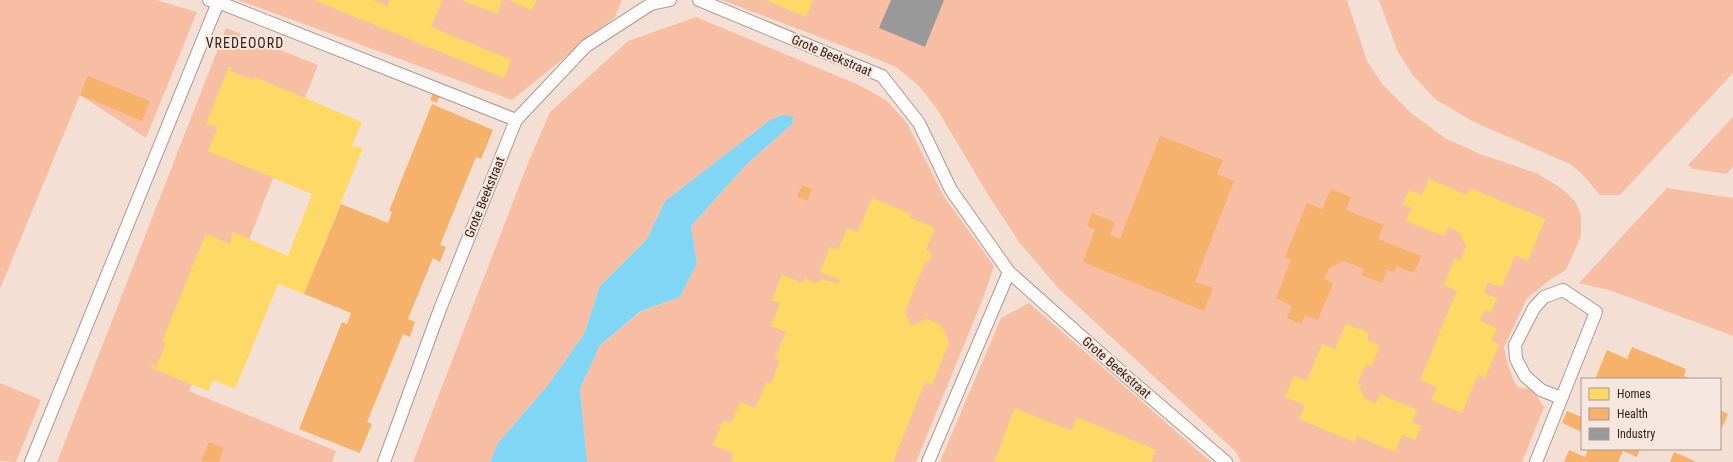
<svg xmlns="http://www.w3.org/2000/svg" width="1733" height="462" font-family="'Roboto Condensed',sans-serif">
	<style>
		.built { fill: #f4dfd5; fill-rule: evenodd }
		.green { fill: #f7bea4 }
		.water { fill: #80d6f4 }
		.homes { fill: #ffd966 }
		.health { fill: #f6b26b }
		.industry { fill: #999 }
		.lines { fill: none; stroke-linecap: round; stroke-linejoin: round }
		.lane-casing { stroke: #aa9b94; stroke-width: 14 }
		.lane { stroke: #fdfcfb; stroke-width: 12 }
		.labels { text-anchor: middle; stroke-width: 4; stroke-linejoin: round; paint-order: stroke }
		.street-label { font-size: 13px; fill: #3b2114; stroke: #f5e6df }
		.neighbourhood-label { font-size: 14px; letter-spacing: 1px; fill: #3b2114; stroke: #f5e6df }
	</style>
	<rect width="100%" height="100%" fill="#f0e8e4"/>
	<!-- built -->
	<path class="built" d="M0 0H1733V462H0ZM1582 379H1720V449H1582Z"/>
	<!-- green -->
	<path class="green" d="M0 0H156L197 12 146 138 80 95 0 289Z
		M238 0H622L615 17 512 100Z
		M722 0H1347L1367 61 1383 85 1411 113 1445 138 1480 154 1536 173 1561 188 1575 201 1581 215V236L1566 270 1551 279 1527 298 1504 347 1507 362 1514 382 1519 388 1532 389 1544 407 1522 462H1241L1236 452 1059 289 1019 242 987 193 937 109 919 86 896 67 867 55Z
		M1379 0H1733V73L1620 195H1600L1581 173 1570 164 1474 122 1435 99 1412 74 1397 50Z
		M696 17 859 85 886 100 907 123 943 195 994 266 984 296 916 462H587L580 389 600 345 642 311 680 297 697 263 691 226 745 166 792 124 793 116 782 115 770 120 665 201 647 239 600 286 584 334 548 385 498 443 490 462H413L528 163 550 112 628 41Z
		M226 28 318 65 189 391 336 451 332 462H57Z
		M1733 117V166L1727 174 1693 169 1688 165Z
		M1667 188 1733 198V336L1612 291 1579 283Z
		M1029 303 1211 462H940L1001 318Z
		M0 383 41 400 16 462 0 461Z"/>
	<!-- water -->
	<path class="water" d="M782 115 793 116 792 124 745 166 691 226 697 263 680 297 641 311 600 345 580 389 587 462H490L498 443 548 385 584 334 600 286 647 239 665 201 770 120Z"/>
	<!-- homes -->
	<path class="homes" d="M314 0H373L387 6 390 0H439L442 1 431 27 511 60 504 78Z
		M462 0H502L497 14Z
		M509 0H536L532 10Z
		M766 0H813L806 17Z
		M229 67H231L230 71 253 80 255 77 362 122 352 146 363 148 304 294 278 284 235 389 213 380 208 391 151 368 152 365 156 367 166 343 162 341 206 234 230 244 233 232 288 256 312 194 208 151 218 127 206 124Z
		M1429 179 1467 195 1470 188 1545 219 1528 261 1515 255 1502 287 1488 282 1484 293 1497 298 1491 313 1485 310 1480 321 1497 328 1491 341 1499 344 1485 378 1478 374 1462 413 1431 400 1437 387 1420 380 1457 291 1444 285 1455 258 1460 261 1466 247 1459 232 1448 227 1444 236 1406 221 1412 208 1403 205 1409 190 1422 195Z
		M872 198 911 214 910 218 935 228 926 250 930 252 932 256 930 260 925 262 905 312 911 326 926 319 941 325 949 343 932 385 925 382 893 462H731L734 454 713 445 723 421 731 423 740 402 755 408 766 382 771 384 780 360 775 358 786 332 771 326 780 303 772 300 782 275 803 283 805 278 815 283 824 279 838 284 840 280 820 272 830 247 838 250 847 228 858 232Z
		M1346 324 1369 333 1367 340 1380 345 1372 366 1366 364 1358 383 1364 398 1376 403 1380 394 1417 410 1412 423 1421 426 1415 440 1402 435 1395 452 1357 436 1354 442 1299 419 1305 405 1285 397 1294 376 1307 381 1322 344 1335 349Z
		M1015 408 1071 431 1077 417 1156 450 1151 462H994Z"/>
	<!-- health -->
	<path class="health" d="M88 76 150 101 142 121 80 95Z
		M433 93 440 96 437 103 430 100Z
		M432 104 493 130 481 159 476 157 440 245 446 247 440 262 433 258 408 319 415 322 410 337 403 334 367 422 372 424 360 453 299 429 342 322 347 324 351 313 304 294 341 204 388 223 392 212 389 211Z
		M1160 136 1223 160 1217 174 1234 181 1195 282 1213 288 1204 311 1083 262 1095 229 1087 226 1092 213 1115 222 1110 235 1120 239Z
		M802 185 812 189 807 201 797 196Z
		M1331 189 1351 197 1346 210 1384 225 1378 239 1421 256 1414 273 1396 266 1394 272 1387 270 1382 283 1361 275 1364 269 1344 261 1329 268 1324 279 1333 283 1318 320 1305 316 1301 324 1287 318 1292 306 1276 298 1291 260 1285 257 1307 203 1322 209Z
		M1632 347 1686 369 1684 376 1691 379H1595L1607 350 1627 359Z
		M1720 410 1728 414 1722 428 1720 427Z
		M1567 411 1582 417V432L1562 423Z
		M209 442 224 448 218 462 201 461Z
		M1588 449H1640L1637 457 1623 451 1618 462H1564L1569 450 1585 457Z
		M1674 452 1697 462H1670Z"/>
	<!-- industry -->
	<path class="industry" d="M891 0H944L925 47 879 28Z"/>
	<g class="lines">
		<defs>
			<path id="lane" d="M209 0 218 2 516 120
				M699 0 882 76 919 123 951 190 1009 272 1127 377 1226 462
				M31 462 219 0
				M384 462 440 309 516 120 586 46 651 4 670 0
				M928 462 1009 272
				M1536 462 1596 312 1563 290 1544 297 1534 308 1515 345 1516 359 1525 376 1541 390 1561 398"/>
		</defs>
		<!-- lane casing -->
		<use href="#lane" class="lane-casing"/>
		<!-- lane -->
		<use href="#lane" class="lane"/>
	</g>
	<g class="labels">
		<!-- street labels -->
		<g class="street-label">
			<text transform="translate(832 55) rotate(23)" y="5">Grote Beekstraat</text>
			<text transform="translate(484 197) rotate(-68)" y="5">Grote Beekstraat</text>
			<text transform="translate(1117 367) rotate(41)" y="5">Grote Beekstraat</text>
		</g>
		<!-- neighbourhood labels -->
		<g class="neighbourhood-label">
			<text x="245" y="48">VREDEOORD</text>
		</g>
	</g>
	<!-- legend -->
	<rect x="1581" y="378" width="140" height="72" fill="#f5e6df" stroke="#ab978e"/>
	<rect x="1589" y="388" width="20" height="12" fill="#ffd966" stroke="#ab978e"/>
	<text x="1617" y="398" font-size="12" fill="#3b2114">Homes</text>
	<rect x="1589" y="408" width="20" height="12" fill="#f6b26b" stroke="#ab978e"/>
	<text x="1617" y="418" font-size="12" fill="#3b2114">Health</text>
	<rect x="1589" y="428" width="20" height="12" fill="#999999" stroke="#ab978e"/>
	<text x="1617" y="438" font-size="12" fill="#3b2114">Industry</text>
</svg>
